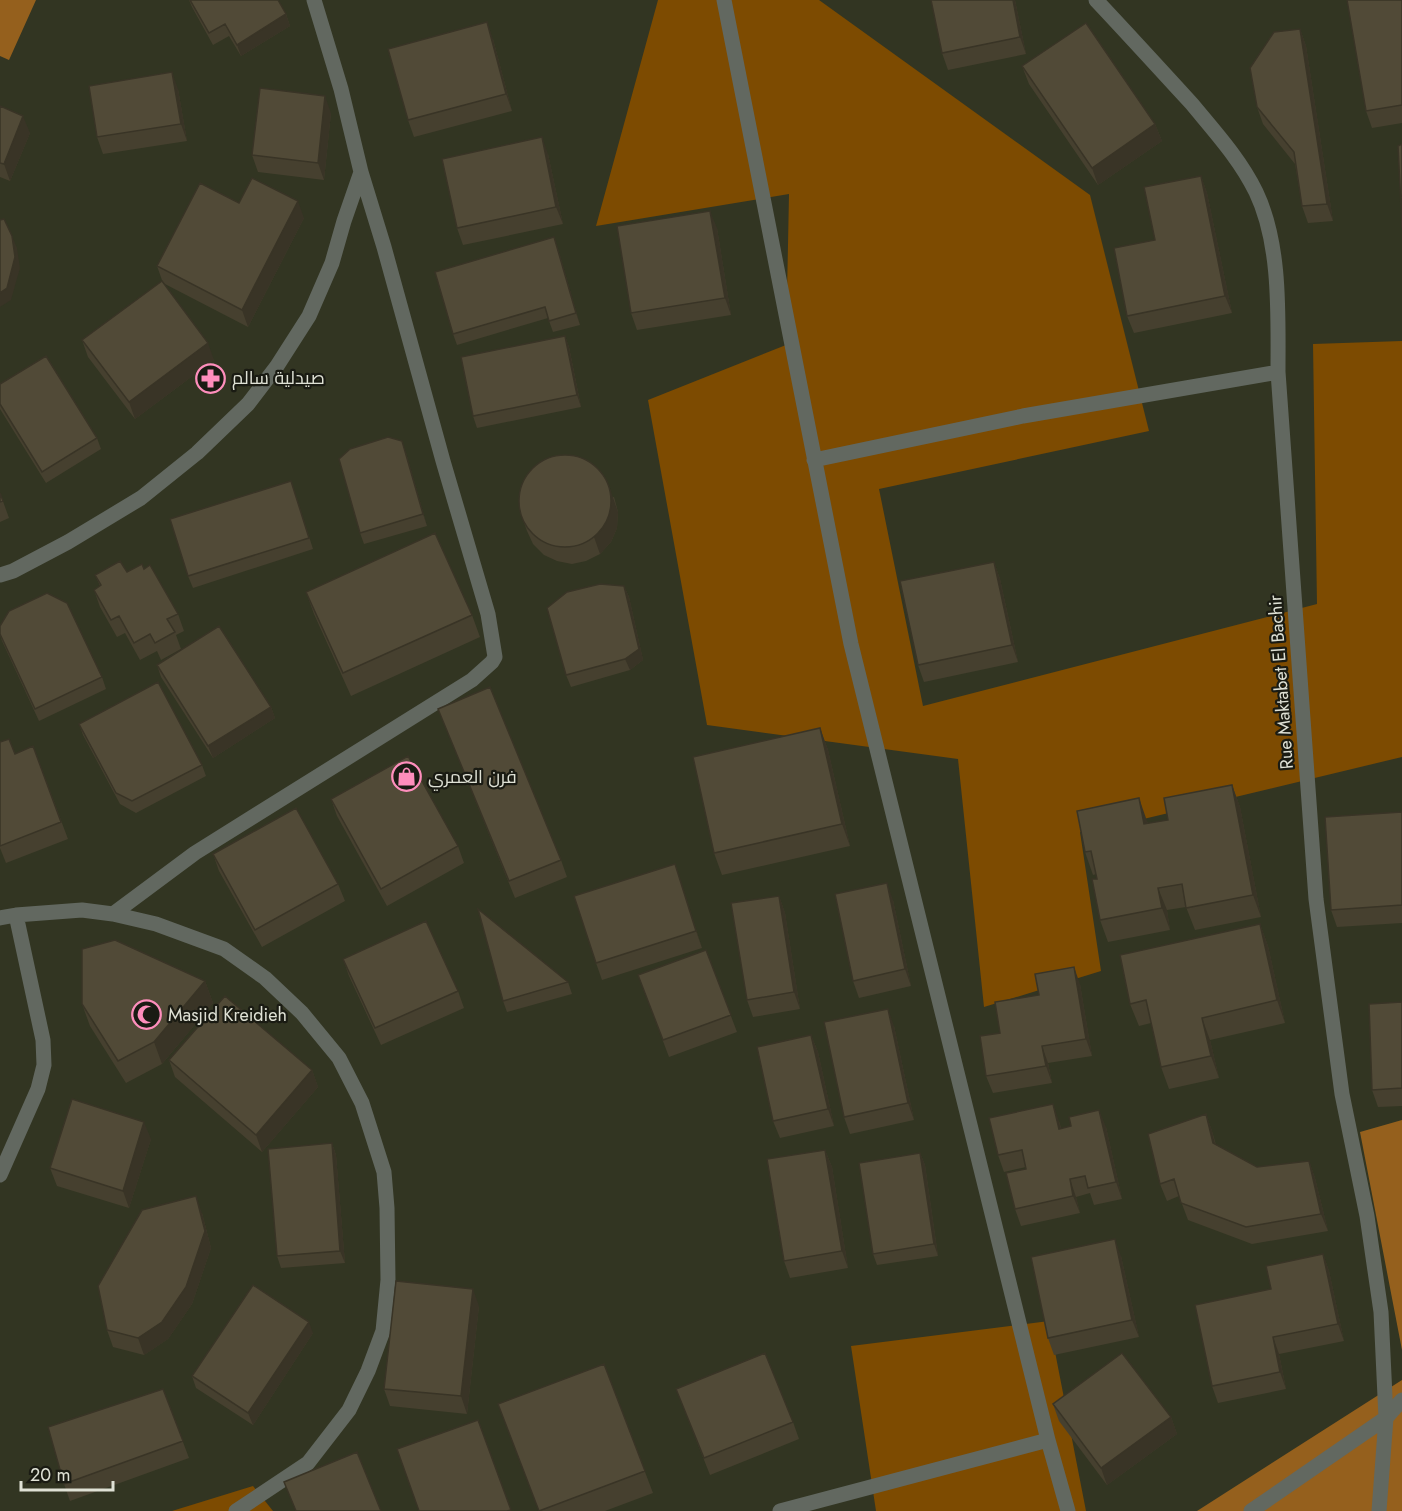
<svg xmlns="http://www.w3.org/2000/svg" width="1402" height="1511" font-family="Jost,Cairo,sans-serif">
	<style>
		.green { fill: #7d4b01 }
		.forest { fill: #95601d }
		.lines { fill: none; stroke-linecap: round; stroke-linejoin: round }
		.minor { stroke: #626860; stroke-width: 15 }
		.wall { fill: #46402f }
		.shaded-wall { fill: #393426 }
		.building { fill: #514a37; stroke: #393426; stroke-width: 1.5 }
		.labels { text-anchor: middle; stroke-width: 4.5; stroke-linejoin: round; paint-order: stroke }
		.poi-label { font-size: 18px; fill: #dfe1d5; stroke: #1a1b13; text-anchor: start }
		.street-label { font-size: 18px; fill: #dfe1d5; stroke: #1a1b13 }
	</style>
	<rect width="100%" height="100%" fill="#323522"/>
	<!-- green -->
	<path class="green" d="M658 0H819L1090 195 1149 431 879 489 923 706 1317 604 1313 344 1402 341V757L1085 833 1080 832 1101 971 984 1007 958 759 707 725 648 400 786 345 789 194 596 226Z
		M1049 1321 1086 1511H876L851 1346Z
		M253 1486 273 1511H172Z"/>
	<!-- forest -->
	<path class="forest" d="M0 0H36L9 60 0 56Z
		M1402 1120V1350L1360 1132Z
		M1402 1380V1511H1197Z"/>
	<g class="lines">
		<!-- minor -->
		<path class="minor" d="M724 0 851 644 1048 1440 1068 1511
			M1096 0C1128 34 1160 69 1192 104 1215 132 1240 159 1256 192 1281 244 1278 315 1278 372L1316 899 1342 1094 1367 1216 1381 1312 1386 1418 1379 1511
			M814 460 1023 416 1278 372
			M0 575 13 571 68 542 141 498 197 453 248 404 277 366 309 316 332 263 344 221 361 172
			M113 914 195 853 472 680 492 662 495 657 488 614 443 461 384 247 361 172 341 89 314 0
			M0 918 16 915 82 910 113 914 156 924 224 949 265 978 302 1013 339 1058 362 1103 384 1172 387 1208 388 1280 383 1331 368 1371 349 1410 308 1463 236 1511
			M0 1175 38 1089 44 1065 43 1040 16 915
			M780 1511 1048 1440
			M1251 1511 1386 1418 1402 1400"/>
	</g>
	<!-- wall -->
	<path class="wall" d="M189 0H278L286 14 290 26 241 56 229 36 213 45 192 7Z
		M931 0H1015L1026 54 948 70 942 53Z
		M1402 0V123L1372 128 1366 111Z
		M1300 29 1306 46 1333 221 1308 223 1302 206 1295 164 1263 124 1257 107Z
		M493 39 512 111 414 137 408 120Z
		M1022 66 1155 124 1162 141 1098 185 1029 84Z
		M178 89 187 141 103 154 97 137Z
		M0 106 30 133 10 181 0 177Z
		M331 113 324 180 258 172 252 155Z
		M548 154 563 224 463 245 457 228Z
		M1201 176 1207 193 1232 313 1134 333 1127 316 1155 240Z
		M239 203 304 218 248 327 163 283 214 360 135 419 88 357 82 340 163 283 157 266Z
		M717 228 731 315 637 330 631 313Z
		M558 249 580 325 553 332 548 318 457 345 453 334Z
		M565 336 569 347 581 407 477 428 473 416Z
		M0 384 97 438 101 449 46 483 0 409Z
		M406 453 427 526 364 544 360 533Z
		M0 493 9 518 0 522Z
		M295 493 313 549 193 588 188 576Z
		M614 497 618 512 617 528 611 542 600 554 586 561 572 564 557 561 544 555 533 544 527 531 521 514Z
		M994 562 1000 579 1018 662 924 682 918 665Z
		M144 569 178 614 184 631 176 635 181 649 161 660 157 651 140 660 125 633 117 637 100 607 94 590 100 586 95 575 127 572Z
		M624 586 629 597 643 660 630 670 571 687 566 675Z
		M306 592 472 615 480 637 351 696 314 614Z
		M0 626 102 677 106 689 39 721 2 641 0 635Z
		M157 665 271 707 275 718 213 758 161 677Z
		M438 709 561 860 567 877 515 898Z
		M79 724 202 765 206 776 136 813 120 804 83 735Z
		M820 728 828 750 850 846 722 875 714 853Z
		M0 742 15 754 33 746 68 839 6 863 0 848Z
		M1232 785 1240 807 1261 917 1195 930 1186 907 1167 910 1170 930 1108 942 1100 920 1096 874 1093 875 1085 852 1147 821 1148 824 1168 820Z
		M331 799 458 846 464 863 387 906 337 816Z
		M1402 812V923L1337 927 1331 910Z
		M213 854 338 884 345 901 262 947 219 871Z
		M675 864 702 948 602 980 596 963Z
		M779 896 785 913 800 1009 753 1017 747 1000Z
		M893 900 911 986 859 998 853 981Z
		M1260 924 1268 946 1285 1023 1210 1040 1219 1078 1169 1089 1161 1067 1151 1023 1139 1026 1130 1004Z
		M706 950 737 1032 669 1057 638 975Z
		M343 959 458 991 464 1008 381 1045 349 976Z
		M205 981 213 1003 162 1064 126 1083 90 1026 82 1004Z
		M568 982 572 994 507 1012 503 1001Z
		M1080 984 1092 1056 1048 1063 1052 1083 993 1093 986 1076 1039 995Z
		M1402 1002V1106L1378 1107 1372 1090Z
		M894 1026 914 1120 850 1134 844 1117Z
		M811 1035 818 1052 834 1126 780 1138 773 1121Z
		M169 1060 312 1070 318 1087 262 1152 175 1077Z
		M1206 1114 1212 1131 1216 1145 1257 1167 1309 1161 1315 1178 1328 1231 1252 1244 1188 1220 1179 1196 1167 1201 1160 1184Z
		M1059 1121 1061 1128 1106 1127 1122 1199 1094 1205 1090 1193 1076 1197 1080 1213 1021 1226 1015 1209 1026 1169V1167L1004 1172 998 1155Z
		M151 1139 129 1208 57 1186 50 1168Z
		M332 1143 336 1155 345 1263 281 1268 277 1256Z
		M825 1150 832 1167 848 1268 790 1278 784 1261Z
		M920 1153 925 1165 938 1256 877 1265 873 1254Z
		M202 1213 211 1248 192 1304 168 1339 144 1355 113 1347 107 1330Z
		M1323 1254 1329 1271 1344 1341 1279 1354 1286 1389 1218 1403 1212 1386 1271 1289Z
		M1121 1256 1139 1337 1054 1355 1048 1338Z
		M479 1306 467 1414 390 1406 384 1389Z
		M313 1333 253 1425 196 1388 192 1376Z
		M604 1364 653 1493 605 1511H538Z
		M163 1389 189 1458 70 1501 64 1484Z
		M676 1389 793 1422 799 1439 710 1475Z
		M1053 1404 1171 1417 1177 1434 1107 1485 1059 1421Z"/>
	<!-- shaded-wall -->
	<path class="shaded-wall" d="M1013 0H1015L1026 54 1020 37Z
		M286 14 290 26 241 56 237 45Z
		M487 22 493 39 512 111 506 94Z
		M1300 29 1306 46 1333 221 1327 204Z
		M172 72 178 89 187 141 181 124Z
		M325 96 331 113 324 180 318 163Z
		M23 116 30 133 10 181 4 164Z
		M1155 124 1162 141 1098 185 1092 168Z
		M542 137 548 154 563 224 556 207Z
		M1201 176 1207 193 1232 313 1225 296Z
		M298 201 304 218 248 327 242 310Z
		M710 211 717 228 731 315 725 298Z
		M12 236 17 248 20 268 11 300 0 307V293Z
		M554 237 558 249 580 325 576 313Z
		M565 336 569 347 581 407 577 395Z
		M208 343 214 360 135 419 129 402Z
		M402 441 406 453 427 526 423 514Z
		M607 480 618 512 617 528 611 542 600 554 594 537Z
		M994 562 1000 579 1018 662 1012 645Z
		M624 586 629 597 643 660 630 670 625 659Z
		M271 707 275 718 213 758 208 746Z
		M820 728 828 750 850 846 842 824Z
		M1232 785 1240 807 1261 917 1253 895Z
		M1139 798 1147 821 1152 846 1144 824Z
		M675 864 681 881 702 948 696 931Z
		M887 883 893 900 911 986 905 969Z
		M1158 888 1167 910 1170 930 1162 908Z
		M779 896 785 913 800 1009 794 992Z
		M1260 924 1268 946 1285 1023 1277 1000Z
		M1074 967 1080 984 1092 1056 1086 1039Z
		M205 981 213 1003 162 1064 154 1042Z
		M888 1009 894 1026 914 1120 908 1103Z
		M1202 1018 1210 1040 1219 1078 1211 1056Z
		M811 1035 818 1052 834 1126 828 1109Z
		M1042 1046 1048 1063 1052 1083 1046 1066Z
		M312 1070 318 1087 262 1152 256 1135Z
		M1053 1104 1059 1121 1065 1146 1059 1129Z
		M1099 1110 1106 1127 1122 1199 1116 1182Z
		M1206 1114 1212 1131 1219 1160 1213 1143Z
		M144 1122 151 1139 129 1208 123 1191Z
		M332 1143 336 1155 345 1263 340 1251Z
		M825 1150 832 1167 848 1268 842 1251Z
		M920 1153 925 1165 938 1256 934 1244Z
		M1309 1161 1315 1178 1328 1231 1321 1214Z
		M1070 1179 1076 1197 1080 1213 1073 1196Z
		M196 1196 202 1213 211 1248 192 1304 168 1339 144 1355 138 1338Z
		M1115 1239 1121 1256 1139 1337 1132 1320Z
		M1323 1254 1329 1271 1344 1341 1338 1324Z
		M473 1289 479 1306 467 1414 461 1396Z
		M309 1322 313 1333 253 1425 248 1413Z
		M1273 1337 1279 1354 1286 1389 1280 1372Z
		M1171 1417 1177 1434 1107 1485 1101 1468Z"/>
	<!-- building -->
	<path class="building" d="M190 0H278L286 14 237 45 225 24 209 33Z
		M931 0H1013L1020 37 942 53Z
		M1347 0H1402V105L1366 111Z
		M487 22 506 94 408 120 388 49Z
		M1086 23 1155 124 1092 168 1022 66Z
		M1300 29 1327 204 1302 206 1294 152 1257 107 1250 68 1274 32Z
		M172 72 181 124 97 137 89 86Z
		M260 88 325 96 318 163 252 155Z
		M0 106 23 116 4 164 0 163Z
		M542 137 556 207 457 228 442 159Z
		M1402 144V228L1398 146Z
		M1201 176 1225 296 1127 316 1114 248 1155 240 1144 187Z
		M252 178 298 201 242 310 157 266 200 183 239 203Z
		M710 211 725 298 631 313 617 226Z
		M4 219 12 236 15 257 7 288 0 293V220Z
		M554 237 576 313 549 321 545 307 453 334 435 272Z
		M162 281 208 343 129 402 82 340Z
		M565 336 577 395 473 416 461 357Z
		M46 356 97 438 42 472 0 404V384Z
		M388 437 402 441 423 514 360 533 339 459 350 449Z
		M519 501a46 46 0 1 1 92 0a46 46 0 1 1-92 0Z
		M291 481 309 538 188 576 170 519Z
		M0 493 3 501 0 502Z
		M435 533 472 615 343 673 306 592Z
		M120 561 127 572 142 564 144 569 150 565 178 614 167 619 175 632 155 643 150 634 134 643 119 616 111 620 94 590 101 585 95 575Z
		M994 562 1012 645 918 665 900 581Z
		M600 584 624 586 639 649 625 659 566 675 547 608 567 592Z
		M47 593 67 603 102 677 35 709 0 634V626L9 611Z
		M219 626 271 707 208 746 157 665Z
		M158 682 202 765 132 801 116 793 79 724Z
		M490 687 561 860 509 881 438 709Z
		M820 728 842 824 714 853 693 757Z
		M9 739 15 754 33 746 61 822 0 846V742Z
		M408 756 458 846 381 889 331 799Z
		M1232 785 1253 895 1186 908 1182 884 1158 888 1162 908 1100 920 1092 879H1097L1091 851 1085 852 1077 811 1139 798 1144 824 1168 820 1164 798Z
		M296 808 338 884 255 930 213 854Z
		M1402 812V905L1331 910 1325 817Z
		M675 864 696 931 596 963 574 896Z
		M887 883 905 969 853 981 835 894Z
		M779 896 794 992 747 1000 731 903Z
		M478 909 568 982 503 1001Z
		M426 921 458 991 375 1028 343 959Z
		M1260 924 1277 1000 1202 1018 1211 1056 1161 1067 1146 1000 1130 1004 1120 955Z
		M115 940 205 981 154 1042 118 1061 82 1004V949Z
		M706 950 731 1015 663 1040 638 975Z
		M1074 967 1086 1039 1042 1046 1046 1066 986 1076 980 1036 1000 1033 995 1002 1039 995 1035 974Z
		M225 996 312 1070 256 1135 169 1060Z
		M1402 1002V1088L1372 1090 1369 1004Z
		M888 1009 908 1103 844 1117 824 1022Z
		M811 1035 828 1109 773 1121 757 1047Z
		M72 1099 144 1122 123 1191 50 1168Z
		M1053 1104 1059 1129 1071 1126 1069 1117 1099 1110 1116 1182 1088 1188 1085 1176 1070 1179 1073 1196 1015 1209 1006 1173 1026 1169 1022 1150 998 1155 989 1118Z
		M1206 1114 1213 1143 1257 1167 1309 1161 1321 1214 1246 1227 1181 1203 1174 1179 1160 1184 1148 1134Z
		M332 1143 340 1251 277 1256 268 1149Z
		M825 1150 842 1251 784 1261 767 1159Z
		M920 1153 934 1244 873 1254 859 1163Z
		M196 1196 205 1231 186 1287 162 1322 138 1338 107 1330 98 1286 142 1210Z
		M1115 1239 1132 1320 1048 1338 1031 1257Z
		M1323 1254 1338 1324 1273 1337 1280 1372 1212 1386 1195 1305 1271 1289 1266 1266Z
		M396 1281 473 1289 461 1396 384 1389Z
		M253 1285 309 1322 248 1413 192 1376Z
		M765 1353 793 1422 704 1458 676 1389Z
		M1122 1353 1171 1417 1101 1468 1053 1404Z
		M604 1364 645 1471 539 1511 498 1404Z
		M163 1389 183 1441 64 1484 48 1427Z
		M478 1420 511 1510 507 1511H419L397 1449Z
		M357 1452 381 1511H296L284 1482Z"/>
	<!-- icons -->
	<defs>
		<symbol id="pharmacy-ring" viewBox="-11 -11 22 22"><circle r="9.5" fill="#1a1b13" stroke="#fe8ebc" stroke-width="1.5"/><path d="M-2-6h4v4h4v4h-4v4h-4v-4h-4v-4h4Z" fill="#fe8ebc"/></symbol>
		<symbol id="shop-ring" viewBox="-11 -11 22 22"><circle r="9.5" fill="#1a1b13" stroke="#fe8ebc" stroke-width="1.5"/><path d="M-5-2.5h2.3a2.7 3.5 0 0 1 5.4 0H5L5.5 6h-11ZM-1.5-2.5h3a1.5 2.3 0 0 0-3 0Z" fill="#fe8ebc"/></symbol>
		<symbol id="mosque-ring" viewBox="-11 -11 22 22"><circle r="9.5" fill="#1a1b13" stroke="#fe8ebc" stroke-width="1.5"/><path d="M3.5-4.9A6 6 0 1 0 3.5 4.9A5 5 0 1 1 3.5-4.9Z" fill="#fe8ebc"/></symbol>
	</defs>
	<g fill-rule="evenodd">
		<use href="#pharmacy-ring" x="194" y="362" width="33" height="33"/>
		<use href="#shop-ring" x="390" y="760" width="33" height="33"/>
		<use href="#mosque-ring" x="130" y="998" width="33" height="33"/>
	</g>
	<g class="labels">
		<!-- poi labels -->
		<g class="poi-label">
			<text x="232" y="384">صيدلية سالم</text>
			<text x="428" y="783">فرن العمري</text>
			<text x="168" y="1021">Masjid Kreidieh</text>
		</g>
		<!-- street labels -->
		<g class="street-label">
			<text transform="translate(1281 682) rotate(-94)" y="6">Rue Maktabet El Bachir</text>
		</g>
	</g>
	<!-- scale -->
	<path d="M21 1481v9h92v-9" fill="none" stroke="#dfe1d5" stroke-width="3"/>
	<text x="30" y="1481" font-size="18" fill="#dfe1d5" stroke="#1a1b13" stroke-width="4.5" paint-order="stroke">20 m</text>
</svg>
